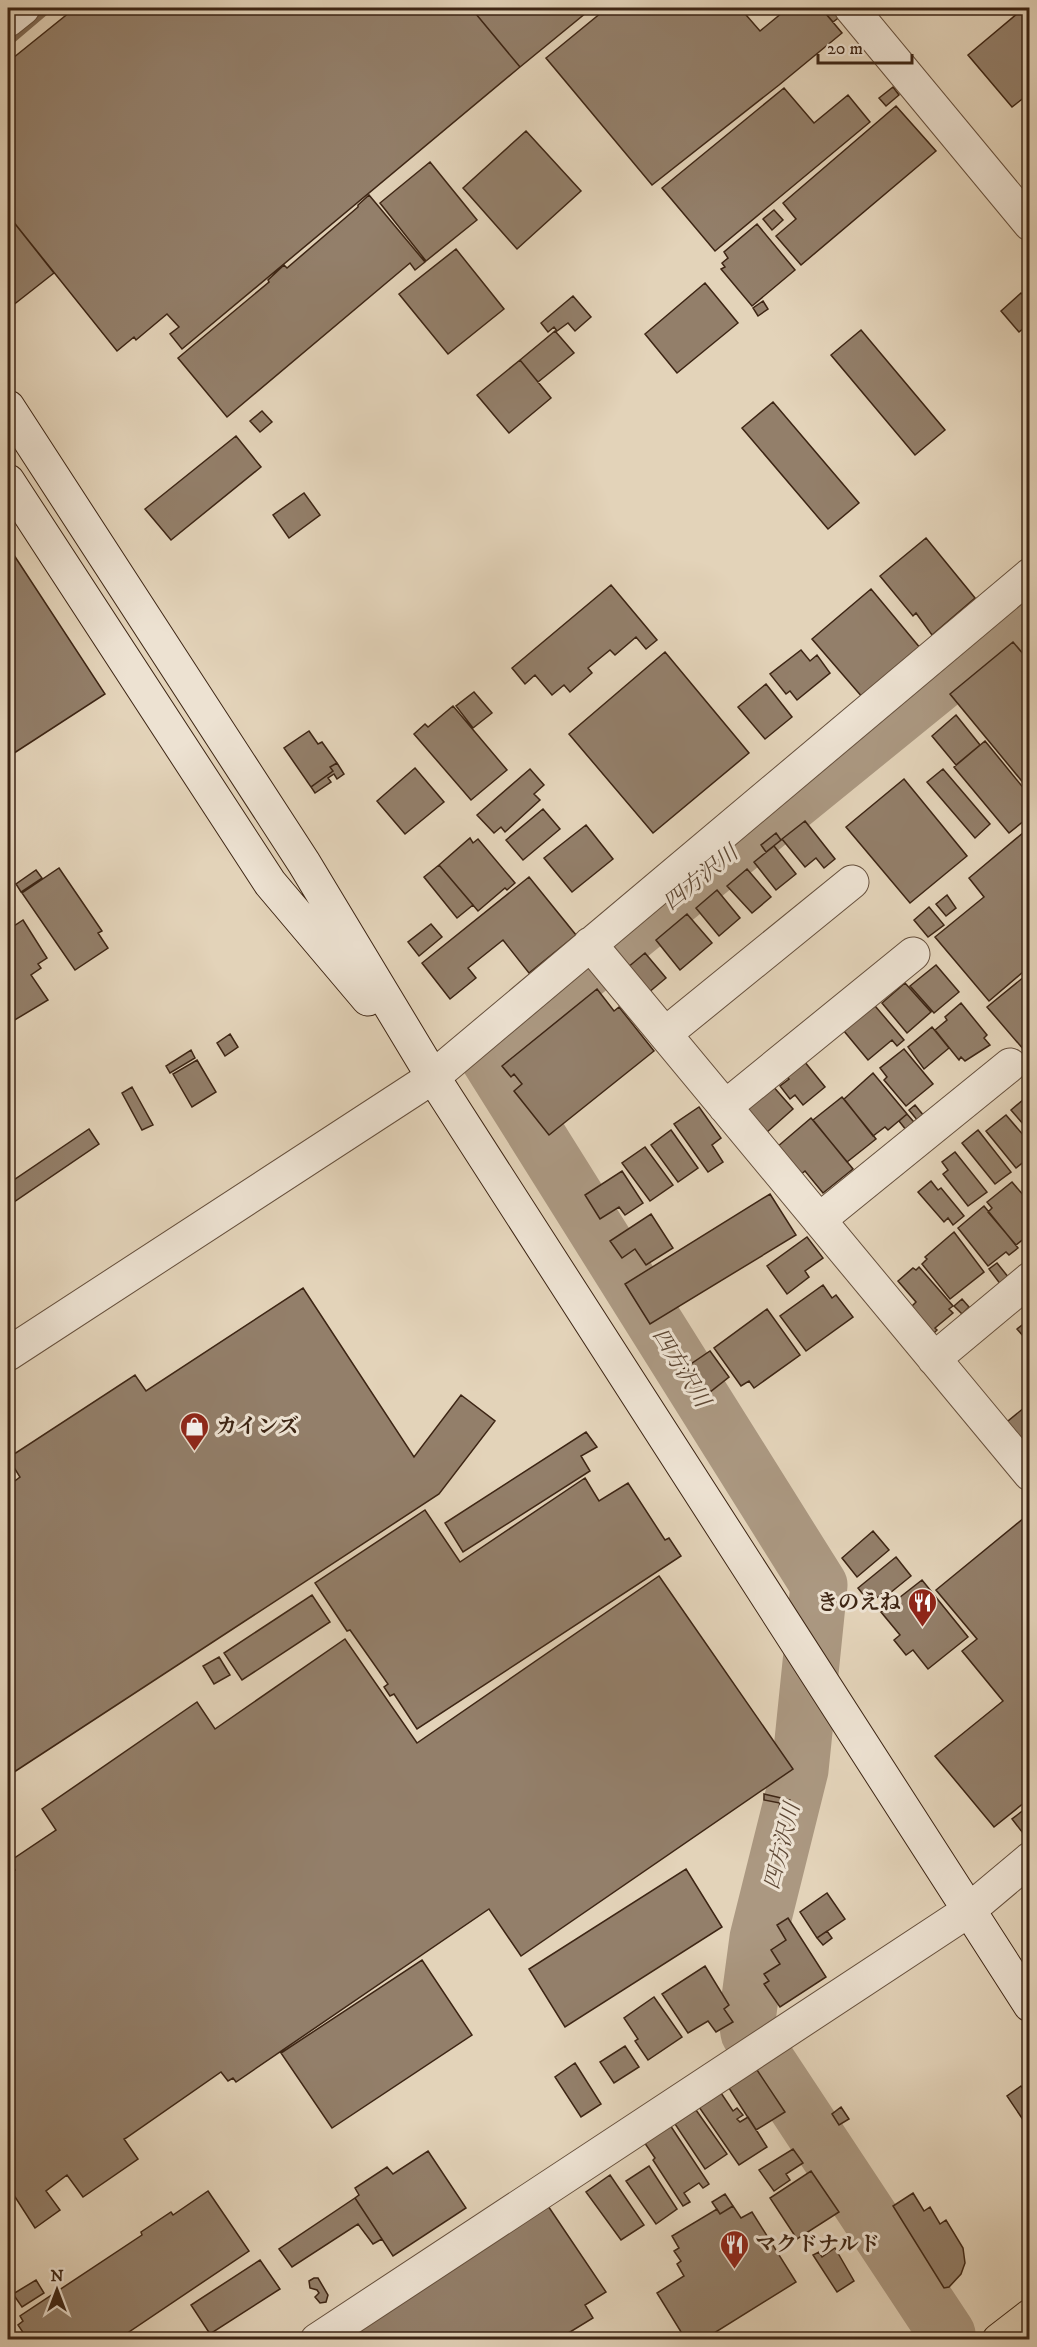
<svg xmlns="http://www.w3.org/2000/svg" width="1037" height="2347" font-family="'IM FELL DW Pica','Noto Serif JP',serif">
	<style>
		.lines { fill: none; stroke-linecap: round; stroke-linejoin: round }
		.stream { stroke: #7f6a55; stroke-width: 9 }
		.river { stroke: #ab9881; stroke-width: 57 }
		.building { fill: #937f6a; stroke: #3d2514; stroke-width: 1.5 }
		.street-casing { stroke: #66503d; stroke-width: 35 }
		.secondary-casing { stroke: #3d2514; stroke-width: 35 }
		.highway-casing { stroke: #3d2514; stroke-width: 35 }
		.street { stroke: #ede2d2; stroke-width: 33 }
		.secondary { stroke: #ede2d2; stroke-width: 33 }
		.highway { stroke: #e3d3b9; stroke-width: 33 }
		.labels { text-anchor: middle; stroke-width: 6; stroke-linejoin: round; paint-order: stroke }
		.poi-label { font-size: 21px; font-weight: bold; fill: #3d2514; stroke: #ede2d2; text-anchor: start }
		.water-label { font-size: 22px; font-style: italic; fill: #5e4835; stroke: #ede2d2 }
	</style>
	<rect width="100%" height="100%" fill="#e3d3b9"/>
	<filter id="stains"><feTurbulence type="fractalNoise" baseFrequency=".00333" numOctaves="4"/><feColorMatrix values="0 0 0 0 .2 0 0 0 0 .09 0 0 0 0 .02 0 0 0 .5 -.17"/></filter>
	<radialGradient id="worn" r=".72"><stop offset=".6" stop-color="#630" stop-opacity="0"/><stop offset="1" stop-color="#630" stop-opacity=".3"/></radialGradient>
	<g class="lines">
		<!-- stream -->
		<path class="stream" d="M8 42 48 8"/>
		<!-- river -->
		<path class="river" d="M947 2334 764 2057 749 2033 747 2020 758 1938 800 1770 819 1585 485 1052 1030 609"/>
	</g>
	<!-- building -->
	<path class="building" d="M75 8H471L520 67 182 349 170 334 179 327 167 314 136 340 134 337 117 351 8 215V62Z
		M471 8H592L520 67Z
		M607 8H740L760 31 788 8H821L842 33 779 85 652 185 546 58Z
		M821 8H834L841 16 833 22Z
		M1024 8H1030V93L1012 107 968 55Z
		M893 87 899 95 886 106 879 98Z
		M784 88 814 123 848 95 870 122 715 251 662 188Z
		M896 106 936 151 801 265 776 236 796 219 783 203Z
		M526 131 581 191 517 249 463 188Z
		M430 162 477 220 426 261 380 203Z
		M369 195 425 262 415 270 410 263 227 417 178 358 269 282 268 280 284 265 287 268 358 207V205Z
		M774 210 783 220 772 230 763 219Z
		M8 215 54 273 12 306 8 300Z
		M757 224 795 270 752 306 721 269 725 267 722 263 728 258 724 252Z
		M456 249 504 309 448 354 399 294Z
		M705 283 738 323 677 373 645 334Z
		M1021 293 1030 302V323L1019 332 1001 311Z
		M573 296 591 317 575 331 568 323 557 331 554 327 548 332 541 323Z
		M763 301 768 309 758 316 753 308Z
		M861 330 945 430 915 455 831 355Z
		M555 331 574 353 538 382 520 360Z
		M520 360 551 398 509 433 477 395Z
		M773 402 859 503 828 529 742 428Z
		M262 411 272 422 260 432 250 421Z
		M236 436 261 467 171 540 145 509Z
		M304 493 320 515 289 538 273 515Z
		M926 538 975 598 932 635 916 613 913 616 880 576Z
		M8 546 105 694 8 757Z
		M611 585 657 640 646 649 636 637 615 655 610 650 588 668 592 673 570 692 564 685 552 695 535 675 525 684 512 668Z
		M871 589 921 649 863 698 812 639Z
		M1013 642 1030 662V791L950 694Z
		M801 650 810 661 817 655 830 673 797 700 790 691 786 694 770 674Z
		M665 652 749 753 653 833 569 734Z
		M766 684 792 717 765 739 738 707Z
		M474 692 492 713 473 728 456 706Z
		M453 706 507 770 471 800 414 734 425 724 428 727Z
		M956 715 980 745 956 765 932 736Z
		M309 731 318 744 322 742 337 763 330 767 333 771 311 787 284 748Z
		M985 741 1030 796V816L1009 833 954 767Z
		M337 763 344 774 337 779 334 774 328 778 331 782 315 793 311 787 333 771 330 767Z
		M415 768 444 802 405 834 377 801Z
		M530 769 544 785 534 794 540 800 505 832 501 827 494 833 477 815Z
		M943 769 990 824 975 838 927 782Z
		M904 779 967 856 910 903 846 827Z
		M543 809 560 829 523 860 506 840Z
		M805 821 835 859 824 868 816 858 805 867 782 839Z
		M586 825 613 859 572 892 544 858Z
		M1030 827V966L989 1001 935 937 984 897 969 878Z
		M776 833 781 840 766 852 761 845Z
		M470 838 473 843 478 839 515 883 507 890 505 888 478 911 439 865Z
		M774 846 796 874 776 890 754 862Z
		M439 865 473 905 457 918 424 877Z
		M59 868 102 931 98 933 108 948 75 970 22 893Z
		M747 869 771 897 752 913 727 886Z
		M36 870 42 878 21 892 16 884Z
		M529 877 576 935 529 973 503 940 468 968 476 978 450 999 422 963Z
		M717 890 740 918 719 936 696 908Z
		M947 895 956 908 946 916 936 904Z
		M929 907 944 925 928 937 914 920Z
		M687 914 712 943 680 970 656 940Z
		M23 920 47 958 38 964 41 968 31 975 48 1000 8 1024V930Z
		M431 924 442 937 419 956 408 942Z
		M645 953 666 978 648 993 627 968Z
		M936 965 959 992 934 1013 910 986Z
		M1030 972V1057L987 1007Z
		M905 983 931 1012 907 1033 882 1003Z
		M597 989 614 1011 619 1007 654 1051 549 1135 514 1091 522 1084 514 1074 511 1077 502 1066Z
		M870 1000 904 1040 897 1046 892 1040 868 1060 839 1025Z
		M961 1003 987 1035 984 1038 990 1045 965 1061 961 1057 959 1060 935 1030 947 1020 945 1017Z
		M932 1027 949 1048 924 1069 908 1047Z
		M230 1034 238 1047 225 1056 217 1043Z
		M904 1049 933 1084 906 1106 884 1080 887 1077 880 1068Z
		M191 1050 195 1058 170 1073 166 1066Z
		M197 1060 216 1092 192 1107 173 1074Z
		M804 1061 825 1087 803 1105 795 1095 790 1099 780 1086 789 1079 786 1075Z
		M873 1073 907 1114 888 1130 885 1127 873 1136 844 1099Z
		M771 1084 793 1109 766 1133 744 1107Z
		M132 1087 153 1125 142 1130 122 1093Z
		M1030 1094V1132L1011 1110Z
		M842 1097 876 1139 847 1162 813 1120Z
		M915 1105 924 1116 918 1121 909 1110Z
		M699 1107 721 1138 712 1145 723 1162 708 1172 674 1124Z
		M907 1114 919 1128 910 1135 899 1121Z
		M1006 1115 1030 1143V1157L1016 1168 986 1131Z
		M811 1118 853 1169 823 1193 805 1171 800 1175 777 1147Z
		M89 1129 99 1144 8 1206V1184Z
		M671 1130 698 1168 678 1182 651 1145Z
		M978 1130 1011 1172 995 1184 962 1143Z
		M645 1147 673 1185 650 1201 622 1163Z
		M955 1152 987 1192 968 1206 943 1174 948 1170 942 1162Z
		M622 1171 643 1203 625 1215 619 1207 600 1219 585 1195Z
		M931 1181 938 1190 941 1188 964 1216 953 1225 948 1218 944 1222 918 1192Z
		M1012 1182 1030 1203V1234L1016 1245 988 1212 992 1208 987 1202Z
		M770 1194 796 1235 650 1324 625 1284Z
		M984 1206 1018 1248 1009 1255 1006 1252 988 1266 958 1228Z
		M651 1214 673 1248 646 1265 635 1249 622 1258 610 1241Z
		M954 1232 984 1272 950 1299 922 1264 927 1259 925 1257Z
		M807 1237 823 1258 805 1271 809 1277 787 1294 767 1266Z
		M997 1263 1009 1278 1001 1285 989 1269Z
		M919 1267 953 1306 949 1309 953 1313 935 1328 937 1330 932 1335 910 1308 916 1302 898 1281 913 1268 916 1270Z
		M823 1285 832 1298 836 1295 853 1317 806 1351 780 1316Z
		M303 1288 414 1457 461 1395 495 1421 439 1494 8 1776V1486L20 1477 8 1458 135 1375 146 1391Z
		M962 1299 969 1307 962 1314 954 1306Z
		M767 1309 800 1355 754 1388 749 1381 741 1386 714 1348Z
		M1030 1319V1344L1017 1329Z
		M710 1351 729 1377 710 1392 708 1388 699 1395 682 1370Z
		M1030 1403V1444L1024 1449 1003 1425Z
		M586 1432 597 1447 581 1456 590 1471 463 1552 445 1523Z
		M585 1478 599 1501 628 1483 665 1540 669 1538 681 1556 417 1729 394 1694 390 1696 384 1687 388 1684 350 1630 347 1631 315 1583 425 1510 460 1562Z
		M1030 1513V1798L994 1827 935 1756 1003 1701 962 1651 977 1639 936 1590Z
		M873 1531 889 1550 857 1577 842 1558Z
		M896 1557 911 1576 885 1597 882 1594 870 1603 858 1588Z
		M659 1576 793 1769 521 1956 489 1909 236 2082 233 2078 228 2081 221 2072 126 2138 124 2139 138 2159 83 2197 67 2175 46 2191 60 2210 35 2228 8 2186V1875L15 1870 10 1861 56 1830 42 1809 197 1702 215 1729 345 1639 417 1743Z
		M922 1580 968 1637 928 1669 913 1650 906 1655 894 1640 900 1635 881 1612Z
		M312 1595 330 1622 242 1680 224 1653Z
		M219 1657 230 1675 214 1684 203 1666Z
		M764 1794 790 1800 788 1810 779 1808 780 1803 764 1800Z
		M1030 1805V1834L1026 1837 1012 1819Z
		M686 1869 722 1927 565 2027 529 1969Z
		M827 1893 845 1919 817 1938 800 1912Z
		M788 1918 826 1977 780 2007 764 1984 769 1981 764 1974 780 1964 771 1950 786 1940 777 1925Z
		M827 1931 832 1938 823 1945 817 1938Z
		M422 1960 472 2035 332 2128 281 2053Z
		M705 1966 729 2005 724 2009 733 2022 716 2032 708 2021 688 2033 662 1994Z
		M654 1997 682 2037 648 2060 635 2041 638 2039 624 2018Z
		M625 2046 639 2067 614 2083 600 2062Z
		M575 2063 601 2104 581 2117 555 2077Z
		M755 2067 785 2112 756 2130 727 2085Z
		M1021 2086 1030 2098V2130L1007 2096Z
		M721 2093 733 2111 737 2108 743 2115 737 2119 740 2122 748 2117 767 2147 739 2165 699 2107Z
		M841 2107 849 2119 839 2125 832 2114Z
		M696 2110 727 2154 705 2169 675 2124Z
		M670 2125 709 2184 703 2188 699 2183 684 2193 690 2202 683 2206 653 2160 655 2158 644 2142Z
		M793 2149 803 2163 786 2174 790 2180 774 2191 759 2170Z
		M428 2151 466 2208 393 2256 355 2198 359 2195 355 2188 387 2167 393 2174Z
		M649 2166 677 2209 656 2224 626 2181Z
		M811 2171 839 2212 797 2239 770 2198Z
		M610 2175 644 2225 621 2240 586 2192Z
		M208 2191 249 2251 117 2340H28L18 2325 23 2321 20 2316 142 2235 141 2232 171 2212 173 2215Z
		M913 2193 924 2211 930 2207 940 2224 946 2220 963 2248 965 2263 961 2274 949 2287 944 2288 893 2206Z
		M725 2194 733 2206 720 2214 712 2202Z
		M355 2198 382 2239 373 2244 358 2224 292 2267 279 2249Z
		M544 2200 606 2292 585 2305 593 2318 557 2340H343Z
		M733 2206 741 2218 752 2212 796 2282 703 2340H686L657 2293 684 2276 677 2264 681 2261 674 2251 679 2248 672 2236 717 2209 720 2214Z
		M835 2248 854 2281 837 2292 813 2255 819 2252 822 2257Z
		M260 2260 280 2289 210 2334 191 2305Z
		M314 2278H318L328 2295 326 2302 320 2303 315 2297 319 2293 317 2290 310 2288 309 2281Z
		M36 2280 44 2293 22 2307 13 2294Z"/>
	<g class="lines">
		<defs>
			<path id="street" d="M851 8 1030 224
				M8 20 23 8
				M590 944 1030 1474
				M665 1034 852 882
				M725 1107 913 954
				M819 1220 1010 1065
				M8 1354 433 1077 1030 575
				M934 1359 1030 1279
				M317 2340 968 1911 1030 1859"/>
			<path id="secondary" d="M8 407 304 863 433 1077 1030 2005
				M8 481 270 883 368 999"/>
			<path id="highway" d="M999 2340 1030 2316"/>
		</defs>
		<!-- street casing -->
		<use href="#street" class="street-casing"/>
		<!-- secondary casing -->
		<use href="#secondary" class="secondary-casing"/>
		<!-- highway casing -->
		<use href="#highway" class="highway-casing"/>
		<!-- street -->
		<use href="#street" class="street"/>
		<!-- secondary -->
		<use href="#secondary" class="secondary"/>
		<!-- highway -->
		<use href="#highway" class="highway"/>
	</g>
	<!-- icons -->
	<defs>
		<symbol id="shop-pin" viewBox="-11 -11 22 30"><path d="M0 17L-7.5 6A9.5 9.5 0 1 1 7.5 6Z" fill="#8f2418" stroke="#ede2d2"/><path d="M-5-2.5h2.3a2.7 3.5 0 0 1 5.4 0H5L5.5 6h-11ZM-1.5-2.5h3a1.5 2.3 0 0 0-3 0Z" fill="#fff"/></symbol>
		<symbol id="restaurant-pin" viewBox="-11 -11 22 30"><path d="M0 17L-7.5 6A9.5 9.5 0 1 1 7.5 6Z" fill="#8f2418" stroke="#ede2d2"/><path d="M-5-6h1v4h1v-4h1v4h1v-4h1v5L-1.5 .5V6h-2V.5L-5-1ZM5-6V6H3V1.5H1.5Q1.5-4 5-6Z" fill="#fff"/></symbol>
	</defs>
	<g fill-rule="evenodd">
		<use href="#shop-pin" x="178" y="1410" width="33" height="45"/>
		<use href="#restaurant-pin" x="906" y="1586" width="33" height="45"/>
		<use href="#restaurant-pin" x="718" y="2228" width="33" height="45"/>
	</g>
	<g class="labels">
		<!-- poi labels -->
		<g class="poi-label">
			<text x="216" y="1433">カインズ</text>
			<text x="901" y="1609" text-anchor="end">きのえね</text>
			<text x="755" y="2251">マクドナルド</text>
		</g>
		<!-- water labels -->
		<g class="water-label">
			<text transform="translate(700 877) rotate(-39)" y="8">四方沢川</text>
			<text transform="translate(682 1367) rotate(58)" y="8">四方沢川</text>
			<text transform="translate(781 1846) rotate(-76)" y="8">四方沢川</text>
		</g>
	</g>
	<!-- margin -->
	<rect width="1037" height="2347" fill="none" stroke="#e3d3b9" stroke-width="30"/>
	<rect x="9" y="9" width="1019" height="2329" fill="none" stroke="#3d2514" stroke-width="3"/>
	<rect x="15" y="15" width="1007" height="2317" fill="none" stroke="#3d2514" stroke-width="1.5"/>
	<!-- north arrow -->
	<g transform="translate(57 2290)" stroke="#ede2d2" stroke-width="4.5" paint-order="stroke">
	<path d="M0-4.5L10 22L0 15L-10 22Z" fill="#3d2514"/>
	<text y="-9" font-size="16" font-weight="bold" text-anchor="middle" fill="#3d2514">N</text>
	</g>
	<!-- scale -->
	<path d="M818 54v9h94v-9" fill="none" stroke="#3d2514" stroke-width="3"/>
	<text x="827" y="54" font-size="18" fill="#3d2514" stroke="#ede2d2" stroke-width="4.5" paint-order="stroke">20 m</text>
	<rect width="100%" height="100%" filter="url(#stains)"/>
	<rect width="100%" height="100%" fill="url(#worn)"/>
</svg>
